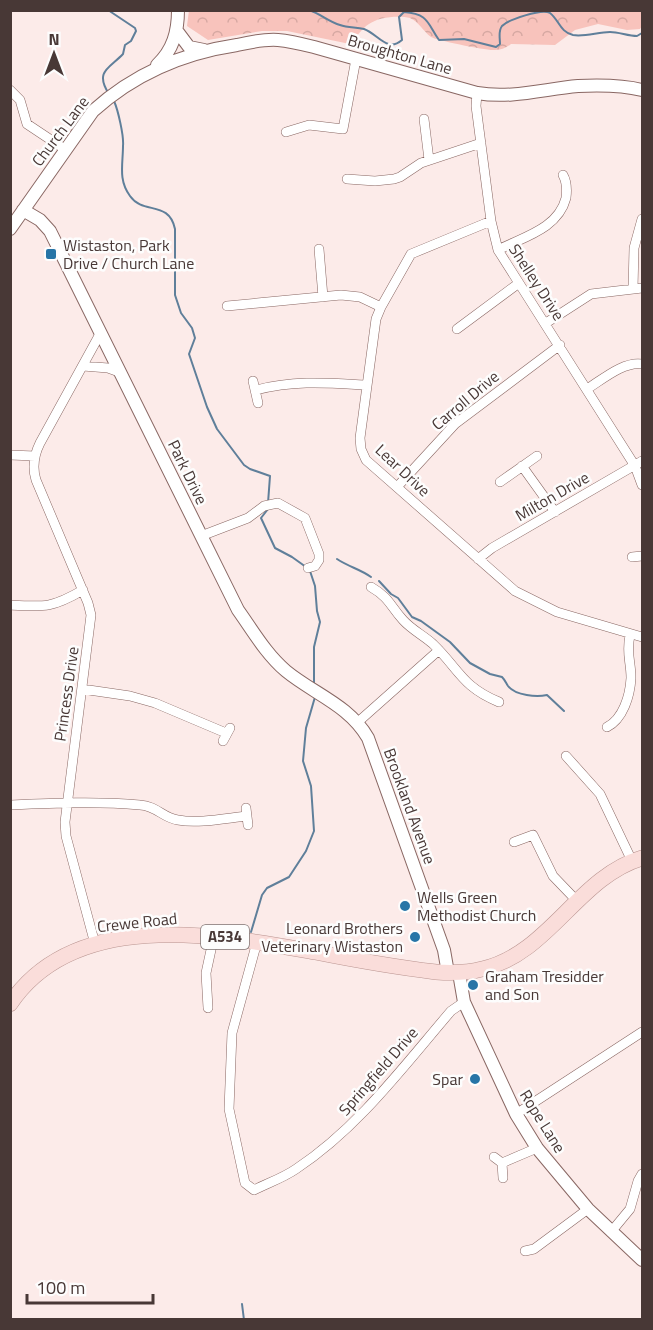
<svg xmlns="http://www.w3.org/2000/svg" width="653" height="1330" font-family="'Titillium Web',sans-serif">
	<style>
		.forest { fill: url(#forest-crowns) }
		.lines { fill: none; stroke-linecap: round; stroke-linejoin: round }
		.stream { stroke: #5f7f9a; stroke-width: 2 }
		.minor-casing { stroke: #896763; stroke-width: 10 }
		.tertiary-casing { stroke: #896763; stroke-width: 14 }
		.primary-casing { stroke: #b99490; stroke-width: 16 }
		.minor { stroke: #fff; stroke-width: 9 }
		.tertiary { stroke: #fff; stroke-width: 12 }
		.primary { stroke: #faddda; stroke-width: 15 }
		.poi-dot { fill: #2775a7; stroke: #fdfdfd; stroke-width: 2 }
		.labels { text-anchor: middle; stroke-width: 5; stroke-linejoin: round; paint-order: stroke }
		.shield { fill: #fdfdfd; stroke: #7e7372; stroke-width: 1.5 }
		.shield-label { font-size: 15px; font-weight: bold; fill: #483836 }
		.street-label { font-size: 16px; fill: #483836; stroke: #fdfdfd }
		.poi-label { font-size: 16px; fill: #483836; stroke: #fdfdfd; text-anchor: start }
	</style>
	<defs>
		<pattern id="forest-crowns" width="20" height="18" patternUnits="userSpaceOnUse" patternTransform="scale(1.5)"><rect width="20" height="18" fill="#f8c3bc"/><path d="M2 6a3 3 0 1 1 6 0M12 15a3 3 0 1 1 6 0" fill="none" stroke="#d6a8a2"/></pattern>
	</defs>
	<rect width="100%" height="100%" fill="#fcebe9"/>
	<!-- forest -->
	<path class="forest" d="M189 10H642V26L640 29 627 30 598 24 575 30 555 45 511 44C506 48 501 50 494 50 488 51 435 40 431 37 423 31 419 22 410 18 399 15 378 17 369 24 362 28 356 38 350 44L287 31H262L208 40 187 26Z"/>
	<g class="lines">
		<!-- stream -->
		<path class="stream" d="M108 10 135 28 136 31 131 41 125 45 123 54C110 68 94 71 109 94
			M309 10C321 14 329 22 340 25 348 28 356 27 364 29 378 34 387 53 402 40L399 17 404 12C429 14 427 23 439 40L464 39 496 47 500 44C500 38 498 31 502 26 508 20 542 8 550 13 559 20 560 32 573 35 585 37 598 32 610 32 619 32 628 36 637 36L642 33
			M114 101C118 110 124 136 123 146 123 164 118 180 130 196 143 215 169 200 175 229V295L181 313 192 328 195 338 189 354 207 407 217 429 244 465 250 469 270 476 268 503
			M268 509 261 518 275 548 292 557 306 567
			M337 559C349 567 360 569 371 577
			M310 571 315 586 317 611 320 622 314 647V686
			M379 581 391 594 398 598 412 617 421 621 450 642 470 663 490 674 502 677C505 680 506 683 508 686 516 696 537 697 547 695L564 711
			M251 932 262 895 267 888 289 877 306 851 314 831 311 786 303 761 306 728 315 697
			M242 1304 244 1320"/>
		<defs>
			<path id="minor" d="M10 90 20 100 27 124 66 150
				M477 93 476 106 491 221 498 250 635 466 642 485
				M424 119 429 160
				M286 132 309 125 343 129 356 59
				M347 179 375 181 394 179 400 177 421 163 481 143
				M491 221 411 254 381 307 376 319 360 438 361 449 366 460 515 591 557 612 642 637
				M319 249 323 297
				M498 250C523 237 558 229 566 198 567 190 567 182 563 175
				M633 289 634 248 642 219
				M227 306 341 295 360 297 381 307
				M546 323 591 294 642 288
				M457 329 519 283
				M83 366 108 368 119 372
				M253 381 258 403
				M587 389C603 379 624 361 642 364
				M256 390C296 380 327 383 367 385
				M10 455 35 456
				M522 466 555 512
				M500 482 537 456
				M397 487 455 424 560 345
				M201 536 248 518 264 506 278 503 305 518 319 554V560L315 566 308 568
				M632 557 642 556
				M478 559 492 548 642 461
				M371 587C390 598 390 606 403 620 412 630 423 635 433 644 459 669 462 687 499 702
				M10 605C45 607 52 608 83 590
				M82 689 130 696 155 703 226 733
				M358 722 439 650
				M607 727C623 719 630 696 631 678 631 661 626 654 630 635
				M223 741 230 728
				M566 756 600 794 632 861
				M10 805C54 803 97 801 140 805 157 806 163 818 178 820 198 824 227 818 247 816
				M246 808 248 825
				M514 842 533 835 553 876 577 901
				M257 942 232 1033 229 1109 245 1183 254 1190C268 1183 283 1178 296 1169 358 1128 403 1067 451 1011L464 1002
				M95 944 66 836 65 822 91 615 88 603 36 480C32 467 34 455 40 443L100 334
				M208 1008 206 973 214 936
				M516 1114 642 1032
				M494 1157 502 1163 503 1178
				M502 1163 537 1148
				M611 1232 630 1209 638 1181 642 1174
				M525 1251 534 1249 588 1209"/>
			<path id="tertiary" d="M177 31 189 47 204 50
				M157 65C173 50 178 32 178 10
				M23 210 40 220 50 231 238 610C253 631 266 654 286 671 314 694 349 705 368 738L444 950 448 973
				M10 229 93 111C134 74 183 53 237 45 250 42 264 39 278 40 290 41 302 44 314 47L477 93C511 99 544 89 578 86 599 85 622 85 642 90
				M459 973 464 1002 516 1114 537 1148 588 1209 642 1260"/>
			<path id="primary" d="M10 1004C75 907 219 935 315 952 355 960 395 967 436 972 451 973 467 973 482 969 549 954 578 877 642 858"/>
		</defs>
		<!-- minor casing -->
		<use href="#minor" class="minor-casing"/>
		<!-- tertiary casing -->
		<use href="#tertiary" class="tertiary-casing"/>
		<!-- primary casing -->
		<use href="#primary" class="primary-casing"/>
		<!-- minor -->
		<use href="#minor" class="minor"/>
		<!-- tertiary -->
		<use href="#tertiary" class="tertiary"/>
		<!-- primary -->
		<use href="#primary" class="primary"/>
	</g>
	<!-- markers -->
	<g class="poi-dot">
		<rect x="45" y="248" width="12" height="12" rx="3"/>
		<circle cx="405" cy="906" r="6"/>
		<circle cx="415" cy="937" r="6"/>
		<circle cx="473" cy="985" r="6"/>
		<circle cx="475" cy="1079" r="6"/>
	</g>
	<g class="labels">
		<!-- shield labels -->
		<rect class="shield" x="201" y="925" width="48" height="24" rx="4.5"/>
		<g class="shield-label">
			<text x="225" y="942">A534</text>
		</g>
		<!-- street labels -->
		<g class="street-label">
			<text transform="translate(400 54) rotate(16)" y="6">Broughton Lane</text>
			<text transform="translate(60 131) rotate(-53)" y="6">Church Lane</text>
			<text transform="translate(537 282) rotate(57)" y="6">Shelley Drive</text>
			<text transform="translate(465 400) rotate(-40)" y="6">Carroll Drive</text>
			<text transform="translate(403 470) rotate(43)" y="6">Lear Drive</text>
			<text transform="translate(188 472) rotate(64)" y="6">Park Drive</text>
			<text transform="translate(552 496) rotate(-30)" y="6">Milton Drive</text>
			<text transform="translate(66 694) rotate(-82)" y="6">Princess Drive</text>
			<text transform="translate(410 806) rotate(70)" y="6">Brookland Avenue</text>
			<text transform="translate(137 922) rotate(-6)" y="6">Crewe Road</text>
			<text transform="translate(378 1071) rotate(-49)" y="6">Springfield Drive</text>
			<text transform="translate(543 1121) rotate(58)" y="6">Rope Lane</text>
		</g>
		<!-- poi labels -->
		<g class="poi-label">
			<text x="63" y="251">Wistaston, Park<tspan x="63" dy="18">Drive / Church Lane</tspan></text>
			<text x="417" y="903">Wells Green<tspan x="417" dy="18">Methodist Church</tspan></text>
			<text x="403" y="934" text-anchor="end">Leonard Brothers<tspan x="403" dy="18">Veterinary Wistaston</tspan></text>
			<text x="485" y="982">Graham Tresidder<tspan x="485" dy="18">and Son</tspan></text>
			<text x="463" y="1085" text-anchor="end">Spar</text>
		</g>
	</g>
	<!-- border -->
	<rect width="653" height="1330" fill="none" stroke="#483836" stroke-width="24"/>
	<!-- north arrow -->
	<g transform="translate(54 54)" stroke="#fdfdfd" stroke-width="4.5" paint-order="stroke">
	<path d="M0-4.5L10 22L0 15L-10 22Z" fill="#483836"/>
	<text y="-9" font-size="16" font-weight="bold" text-anchor="middle" fill="#483836">N</text>
	</g>
	<!-- scale -->
	<path d="M27 1294v9h126v-9" fill="none" stroke="#483836" stroke-width="3"/>
	<text x="36" y="1294" font-size="18" fill="#483836" stroke="#fdfdfd" stroke-width="4.5" paint-order="stroke">100 m</text>
</svg>
